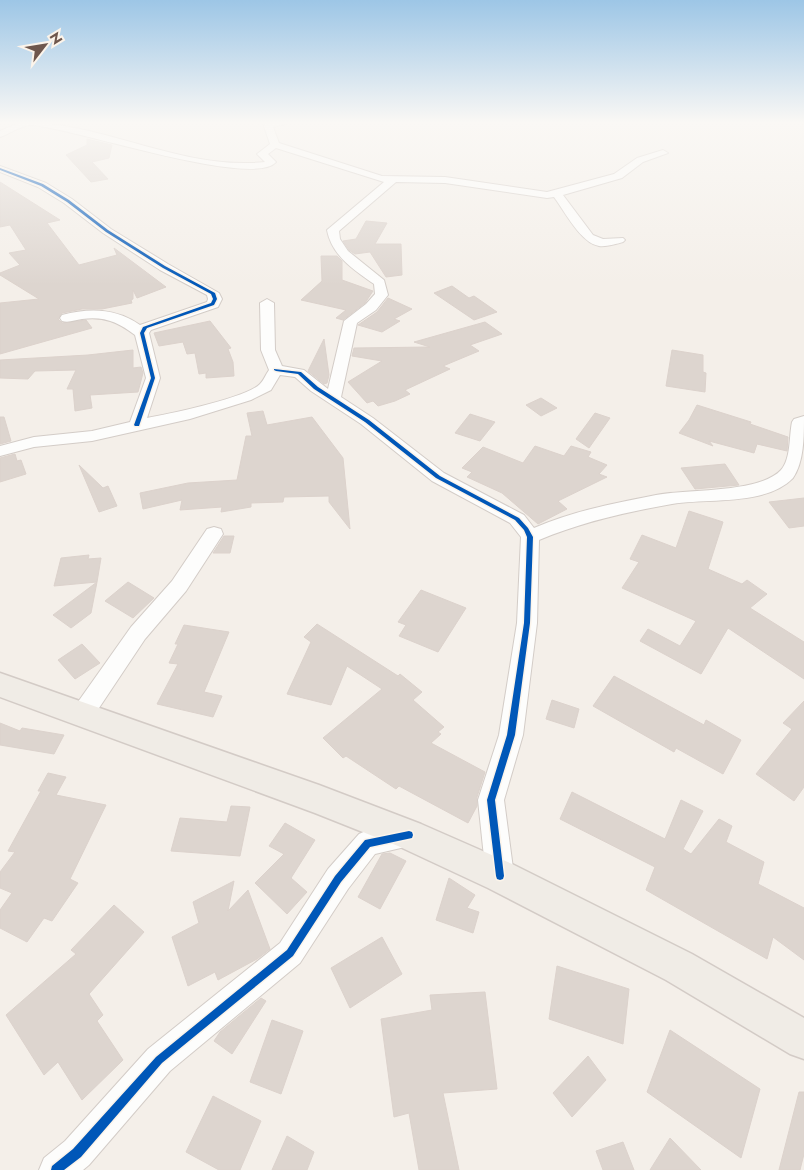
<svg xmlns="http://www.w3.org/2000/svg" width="804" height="1170" font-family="Jost,sans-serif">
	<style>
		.building { fill: #ddd5cf; stroke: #dcd2cc }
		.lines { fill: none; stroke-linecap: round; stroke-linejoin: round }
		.minor-casing { stroke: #d3ccc7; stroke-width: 2 }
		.major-casing { stroke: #d3cbc6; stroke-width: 3 }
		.minor { fill: #fdfdfc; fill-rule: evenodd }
		.major { fill: #f0ece6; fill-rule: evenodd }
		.cycleway-casing { stroke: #fcf4ea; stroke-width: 3 }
		.cycleway { fill: #0057b8; fill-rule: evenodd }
	</style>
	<rect width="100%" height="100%" fill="#f4efe9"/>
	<!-- building -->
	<path class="building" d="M87 139 112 145 109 158 92 162 108 179 91 182 66 155 87 145Z
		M0 182 60 220 47 223 79 265 117 255 114 248 166 287 137 298 133 290V299L131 300 132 303 102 309H82L62 313 58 319 62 323 86 320 92 328 0 354V303L39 299 0 275V273L20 265 9 253 26 250 10 225 0 227Z
		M366 221 387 223 375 244H401L402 275 386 277 370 252 355 254 349 250 343 241 356 239Z
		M321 256H337L342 261V280L373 291 365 303 343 320 336 318 346 310 301 300 322 281Z
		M452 286 469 298 474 296 497 312 474 320 434 293Z
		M388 298 412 309 394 319 400 321 382 332 358 325 377 312Z
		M210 321 231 348 228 349 233 362 234 376 206 378V373L199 374 195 353 187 354 183 342 159 346 154 333Z
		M485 322 502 334 470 345 479 351 443 366 450 369 405 390 410 394 395 401 378 406 373 401 367 403 348 382 382 361 352 356 354 348 430 347 414 342Z
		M324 339 329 375 327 383 324 384 308 371Z
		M133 350V368L141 367 143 373 138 392 90 395 92 408 75 411 73 389H67L76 370 35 371 28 379 0 378V360L88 355Z
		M672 350 703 355V372L706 373 705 392 666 386Z
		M541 398 557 408 541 416 526 405Z
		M697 405 751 422 750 424 788 437 787 451 757 444 754 453 709 441 713 446 679 433 689 420Z
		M263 411 267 425 312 417 343 458 350 529 329 502V496L284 497 283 502 251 503V507L221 512 222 507 180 510 182 500 143 509 140 493 188 483 237 480 246 436H252L247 413Z
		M595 413 610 418 589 448 576 439Z
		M470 414 495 422 480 441 455 433Z
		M0 417H4L11 441 0 444Z
		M535 446 564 456 571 446 591 452 588 457 607 465 599 474 607 477 558 501 567 509 538 524 502 493 467 477 472 472 462 468 483 447 523 463Z
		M15 454 17 461 21 460 26 474 0 482V458Z
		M725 464 739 485 695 489 681 468Z
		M79 465 103 488 108 486 117 506 99 512Z
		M804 498V526L789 528 769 502Z
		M689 511 723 522 708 569 742 584 747 580 767 594 750 608 804 642V679L728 628 701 674 640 641 648 629 680 646 696 621 622 588 639 562 630 559 642 535 676 548Z
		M224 536H234L230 553H213Z
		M89 555 88 559 101 558 97 582 54 586 61 558Z
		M97 582 91 613 71 628 53 615Z
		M128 582 154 598 133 618 105 601Z
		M421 590 466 608 438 652 399 636 406 625 398 622Z
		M317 624 398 676 400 674 422 692 413 700 444 727 438 732 441 734 431 743 485 772 477 797V806L468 823 399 786 396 789 346 756 343 758 323 738 382 689 347 666 331 705 287 694 311 642 304 637Z
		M184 625 229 632 204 692 222 696 213 717 157 704 178 664 169 663 178 644H175Z
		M82 644 100 663 75 679 58 660Z
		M614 676 704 725 706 720 741 740 723 774 676 748 674 752 593 706Z
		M552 700 579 709 574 728 546 719Z
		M804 701V787L794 801 756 774 792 729 783 723Z
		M0 723 20 731 22 728 64 735 54 754 0 745Z
		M48 773 66 777 56 795 106 805 70 879 78 883 52 921 44 918 27 942 0 928V910L12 893 0 888V872L15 852 8 851 41 791H38Z
		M572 792 665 839 681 800 703 811 683 849 691 854 719 819 732 826 726 842 764 862 758 884 804 908V960L773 937 767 959 646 890 655 867 560 819Z
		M231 806 250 807 240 856 171 851 180 818 227 822Z
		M285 823 315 840 291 878 307 892 287 914 255 883 284 854 269 846Z
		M390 853 406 861 380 909 358 897 382 854Z
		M449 878 475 895 467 908 479 912 473 933 436 920Z
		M234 881 228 911 248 890 270 949 257 959 218 980 215 972 188 986 172 937 199 923 193 902Z
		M114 905 144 932 89 994 103 1015 97 1021 123 1060 82 1100 58 1062 44 1075 6 1015 76 954 71 950Z
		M382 937 402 974 350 1008 331 968Z
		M557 966 629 989 623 1044 549 1019Z
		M485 992 497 1089 443 1093 459 1170H419L409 1113 394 1117 381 1019 432 1010 430 995Z
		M261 998 266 1001 232 1054 214 1041 220 1032Z
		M272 1020 303 1031 281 1094 250 1082Z
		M670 1030 760 1089 741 1158 647 1092Z
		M588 1056 606 1080 572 1117 553 1093Z
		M799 1092H804V1154L800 1170H779Z
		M213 1096 261 1121 240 1170H219L186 1152Z
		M287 1136 314 1152 307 1170H272Z
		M670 1138 701 1170H650Z
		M623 1142 634 1170H603L596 1151Z"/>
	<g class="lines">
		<defs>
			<path id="minor" d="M21 122C104 122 182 171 265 162L257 154 270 144 264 126 265 124 286 122 285 124 273 127 279 143 382 176 445 177 547 192 614 174 637 158 663 150 668 153 643 162 622 178 563 195 593 235 603 239 623 238 625 240 623 242C616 244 606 247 599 246 581 243 565 212 554 197L547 198 445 183 396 182 339 231 340 239 348 251 384 280 388 295 376 310 357 323 341 397 373 418 444 473 524 515 534 528C573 511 615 503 656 495 688 489 760 493 781 470 791 459 789 436 792 422L794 419 804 416C804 437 804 462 793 478 766 506 707 498 672 504 626 512 582 522 539 540L537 623 523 735 504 800 514 876 510 886 500 890 490 886 486 876 478 800 499 735 517 623 521 537 510 523 432 481 361 424 311 391 295 377 280 375 271 390 251 400 190 419 92 441 34 447 0 456V446L34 437 92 431 130 422 146 378 135 335C118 322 104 316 82 319 75 320 69 323 62 321L60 318 62 315C90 308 115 308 140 325L207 302 208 299 207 295 160 270 103 233 64 203 38 187 0 172V166L46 183 72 199 111 229 168 264 219 293 222 299 218 307 151 330 149 333 160 378 147 418C170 414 246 398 260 384 264 380 266 374 269 370L261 350 260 303 267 299 274 303 275 350 282 366 304 370 328 389 344 321 366 304 375 294 374 284C354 270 332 256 327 230L384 182 276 148 268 154 276 162C253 189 73 128 32 125 22 124 10 134 0 137V131Z
				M214 527 221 529 223 534 186 591 145 639 89 723 81 726 73 723 69 716 73 709 131 627 172 581 207 529Z
				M409 822 418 826 422 835 418 844 375 854 348 889 300 963 170 1071 89 1165 83 1170H39L44 1158 65 1141 148 1049 280 943 328 869 359 834 368 830Z"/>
			<path id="major" d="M0 673 319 785 421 824 512 864 692 954 804 1018V1059L790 1054 666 980 488 888 398 846 315 813 0 697Z"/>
		</defs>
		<!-- minor casing -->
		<use href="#minor" class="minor-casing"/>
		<!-- major casing -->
		<use href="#major" class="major-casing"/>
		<!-- minor -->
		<use href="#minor" class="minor"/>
		<!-- major -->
		<use href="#major" class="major"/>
		<defs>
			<path id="cycleway" d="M0 168 43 184 69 200 108 230 165 266 215 293 217 299 214 305 147 328 144 333 155 378 139 426H135L134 425 151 378 140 333 143 327 211 303 213 299 211 294 163 268 106 232 67 202 41 186 0 170Z
				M274 369 301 372 318 387 369 420 440 476 519 518 528 528 533 537 530 623 515 735 495 800 504 876 503 879 500 880 497 879 496 876 487 800 507 735 524 623 527 537 524 530 515 520 436 478 365 422 314 389 298 374 276 371 274 370Z
				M409 831 412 832 413 835 412 838 370 847 341 882 293 956 162 1063 81 1157 64 1170H51L52 1166 73 1149 156 1057 287 950 335 876 365 840Z"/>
		</defs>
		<!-- cycleway casing -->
		<use href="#cycleway" class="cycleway-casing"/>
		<!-- cycleway -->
		<use href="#cycleway" class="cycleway"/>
	</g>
	<!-- sky -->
	<linearGradient id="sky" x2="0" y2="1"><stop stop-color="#9dc6e6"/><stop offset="0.43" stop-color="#faf8f5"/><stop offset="1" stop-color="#faf8f5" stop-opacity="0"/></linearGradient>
	<rect width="804" height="285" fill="url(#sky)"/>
	<!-- north arrow -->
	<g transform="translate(45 45) rotate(59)" stroke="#fcf4ea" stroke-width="4" paint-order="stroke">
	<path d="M0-4L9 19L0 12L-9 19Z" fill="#6e574d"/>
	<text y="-8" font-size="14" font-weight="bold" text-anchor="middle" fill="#6e574d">N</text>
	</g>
</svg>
